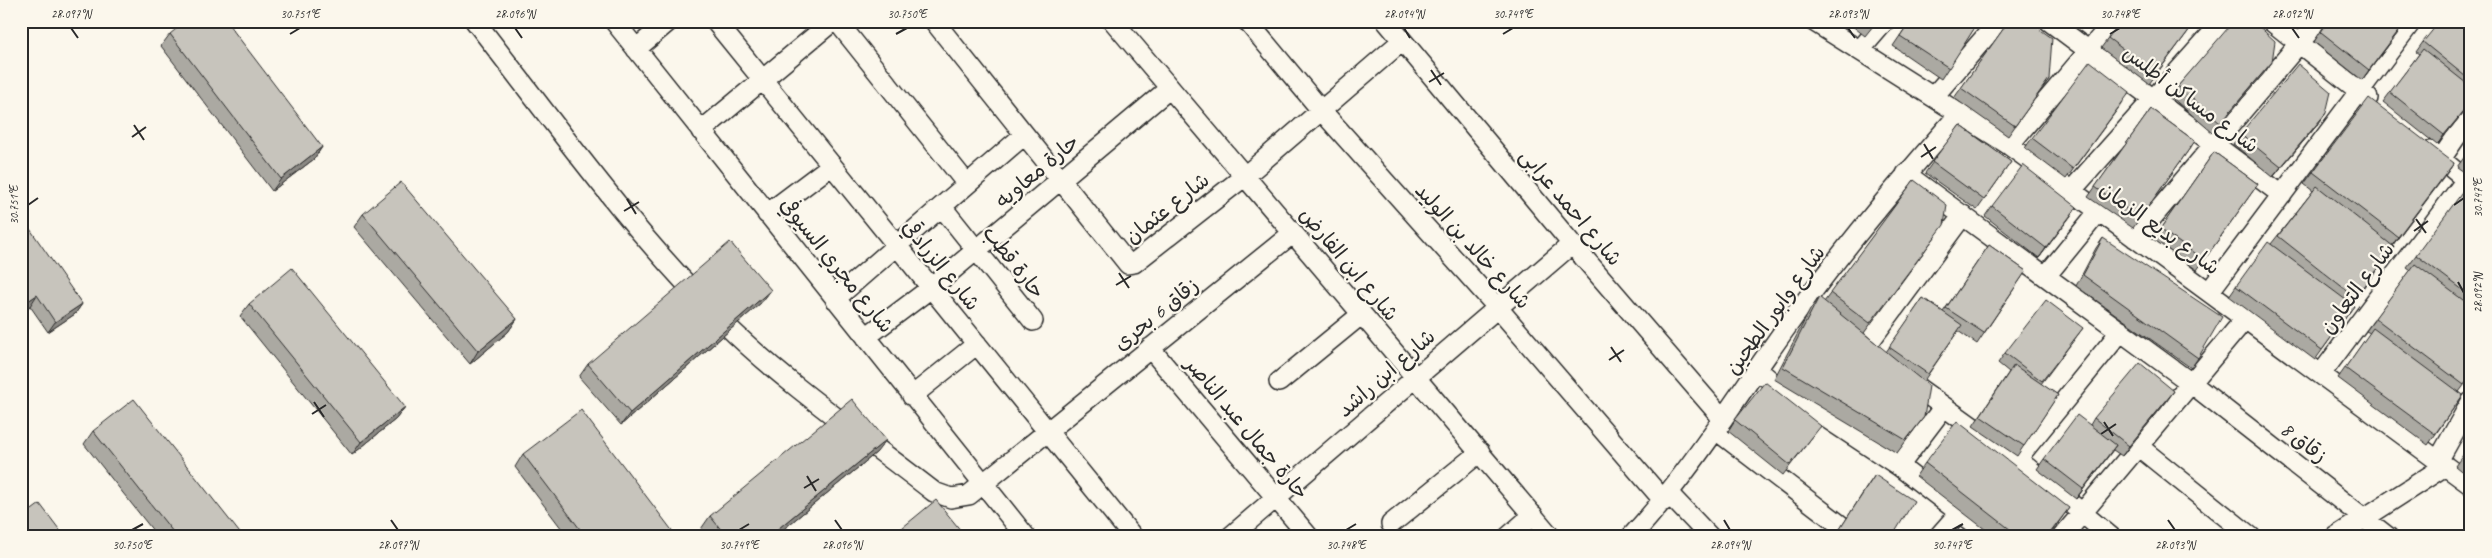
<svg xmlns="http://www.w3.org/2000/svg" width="2492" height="558" font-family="Caveat,'Playpen Sans Arabic',sans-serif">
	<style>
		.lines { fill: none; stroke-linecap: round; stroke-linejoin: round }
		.minor-casing { stroke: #2b2b2b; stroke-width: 22 }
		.minor { stroke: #fbf7ec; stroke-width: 19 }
		.wall { fill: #aba9a2; stroke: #2b2b2b }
		.shaded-wall { fill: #8b8984; stroke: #2b2b2b }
		.building { fill: #c7c4bc; stroke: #2b2b2b }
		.ticks { fill: none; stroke: #2b2b2b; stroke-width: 2 }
		.labels { text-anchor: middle; stroke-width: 4.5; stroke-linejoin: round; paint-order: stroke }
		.street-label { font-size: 21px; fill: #2b2b2b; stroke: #fbf7ec }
		.neatline { fill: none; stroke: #2b2b2b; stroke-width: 2 }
		.ticks-label { font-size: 12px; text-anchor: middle; fill: #2b2b2b }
	</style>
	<rect width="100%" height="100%" fill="#fbf7ec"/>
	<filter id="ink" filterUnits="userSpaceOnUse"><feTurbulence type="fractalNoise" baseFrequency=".02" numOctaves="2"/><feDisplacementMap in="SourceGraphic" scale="10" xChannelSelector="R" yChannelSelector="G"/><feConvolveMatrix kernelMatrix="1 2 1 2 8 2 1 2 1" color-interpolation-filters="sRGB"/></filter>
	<g filter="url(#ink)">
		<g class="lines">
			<defs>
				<path id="minor" d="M475 21C555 124 632 232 725 324 787 385 865 438 934 492L951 498 969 495 1293 233
					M614 21 1026 537
					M715 21 1133 537
					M837 21 967 184
					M934 21 1128 264 1134 263 1245 176 1402 41
					M1113 21 1551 537
					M1247 21 1321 110 1497 307 1664 501
					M1386 21 1572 244 1723 419
					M1813 21 2009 145 2471 485
					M2049 21 2282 195
					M2271 21 2368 98
					M636 49 669 21
					M1860 50 1885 21
					M1934 96 1999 21
					M701 131 833 21
					M2009 145 2114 21
					M2431 151 2471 184
					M2441 159 2471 115
					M1906 174 2191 383 2388 537
					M2071 191 2223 21
					M942 207 1033 321
					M767 214 832 165
					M2135 238 2318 21
					M2046 276 2099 211
					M2209 292 2412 21
					M835 299 1024 135
					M866 337 931 288 1170 88
					M1150 348 1309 537
					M1864 349 1963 215
					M1758 370 1772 382 1899 466 1991 537
					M2321 374 2466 180
					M1907 380 2017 459 2111 537
					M1279 382 1362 314
					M912 396 977 344
					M1716 430 1856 537
					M2138 446 2251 537
					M2017 459 2121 331
					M2438 461 2471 402
					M1899 466 1943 408
					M1669 494 1710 537
					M1391 524 1480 452
					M1230 537 1572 244
					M1508 537 1533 515
					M1631 537C1697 465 1746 381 1804 303 1853 237 1906 174 1960 113
					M1938 537 1960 512
					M2062 537 2245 319
					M2335 537 2445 466"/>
			</defs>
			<!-- minor casing -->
			<use href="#minor" class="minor-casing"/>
			<!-- minor -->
			<use href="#minor" class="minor"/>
		</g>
		<!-- wall -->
		<path class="wall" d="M1846 21H1877L1865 36Z
			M1910 21H1979L1941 79 1893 46Z
			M2009 21 2049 79 2008 136 1954 98Z
			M2121 21H2196L2149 84 2101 48Z
			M2287 21H2305L2299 30Z
			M2327 21H2407L2362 80 2314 42Z
			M2471 21V103L2437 145 2383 102 2419 54 2416 52 2423 42Z
			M170 34 322 147 314 159 272 191 161 46Z
			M2272 62 2265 72 2213 133 2171 97 2178 86Z
			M2123 102 2066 179 2025 148 2032 138Z
			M2151 109 2195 141 2133 228 2088 197Z
			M2319 123 2273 177 2233 144 2240 134Z
			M1960 125 2011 162 1977 210 1925 173Z
			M2471 148V177L2457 167Z
			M2214 152 2258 184 2197 270 2153 239Z
			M2454 163 2392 246 2387 257 2351 303 2354 306 2315 360 2229 296 2236 286 2271 244 2313 191 2304 184 2313 172Z
			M1914 180 1935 237 1864 333 1886 352 1923 298 1943 312 1989 245 2026 271 1977 344 1958 331 1923 382 1924 417 1897 453 1774 379 1810 310 1819 297 1824 302Z
			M2471 189V376L2459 392 2463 395 2428 445 2338 378 2370 333 2366 331 2411 270 2407 267 2416 255Z
			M1992 206 2077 207 2039 258 1985 216Z
			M363 214 517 319 508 332 470 364 354 227Z
			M21 224 82 304 75 314 48 332 30 306 21 311Z
			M2103 238 2198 358 2191 368 2076 286 2096 248Z
			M771 290 762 302 621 425 579 377 588 364Z
			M249 304 405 407 396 419 352 455 240 316Z
			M2083 328 2041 384 2058 395 2017 456 1973 426 2009 372 1998 363 2005 353Z
			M2167 401 2122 456 2113 450 2076 499 2037 469 2044 459 2090 425 2094 418Z
			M1735 420 1813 436 1783 475 1728 431Z
			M93 431 243 537H158L84 444Z
			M2471 444V479L2455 466Z
			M877 452 774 537H708L701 529 710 516Z
			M523 454 677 537H568L515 467Z
			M1925 463 2069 508 2048 537H1995L1916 476Z
			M1875 475 1892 537H1835L1868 485Z"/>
		<!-- shaded-wall -->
		<path class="shaded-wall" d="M2406 21H2407L2362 80 2369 70Z
			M2272 62 2265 72 2213 133 2220 123Z
			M2471 102V103L2437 145 2444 135Z
			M2326 113 2319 123 2273 177 2281 167Z
			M322 147 314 159 272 191 281 179Z
			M2454 163 2445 176 2389 250 2398 237Z
			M2077 207 2070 217 2039 258 2046 248Z
			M2394 247 2387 257 2348 307 2355 297Z
			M771 290 762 302 621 425 630 413Z
			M37 295 30 306 21 311 28 301Z
			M82 304 75 314 48 332 55 322Z
			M517 319 508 332 470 364 478 351Z
			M2174 391 2167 401 2122 456 2129 446Z
			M405 407 396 419 352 455 361 442Z
			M886 440 877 452 774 537H768Z
			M2116 445 2109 455 2076 499 2083 489Z"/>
		<!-- building -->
		<path class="building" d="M186 21H226L322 147 281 179 170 34Z
			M1866 21H1876L1872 26Z
			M1910 21H1979L1949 68 1900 36Z
			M2009 21H2028L2052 38 2049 79 2015 126 1961 88Z
			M2121 21H2196L2156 74 2108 38Z
			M2234 21H2253L2275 41 2272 62 2220 123 2178 86Z
			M2328 21H2406L2369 70 2321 32Z
			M2440 21H2471V81L2423 42Z
			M2423 49 2471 87V102L2444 135 2390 92Z
			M2090 61 2130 92 2073 169 2032 138Z
			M2298 64 2331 92 2326 113 2281 167 2240 134Z
			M2369 98 2454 163 2398 237 2313 172Z
			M2151 109 2195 141 2140 218 2095 187Z
			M1960 125 2011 162 1984 200 1932 162Z
			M2471 148V158L2466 154Z
			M2214 152 2258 184 2204 260 2160 229Z
			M2023 165 2077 207 2046 248 1992 206Z
			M1914 180 1947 205 1944 225 1870 323 1830 293Z
			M401 182 517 319 478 351 363 214Z
			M2317 186 2394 247 2355 297 2278 236Z
			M2467 186 2471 189V296L2416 255Z
			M21 224 30 229 82 304 55 322 37 295 28 301 21 292V285L22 284 21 283Z
			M2103 238 2222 317 2198 358 2083 275Z
			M730 242 771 290 630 413 588 364Z
			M2268 242 2354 306 2322 350 2236 286Z
			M1989 245 2026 271 1984 333 1946 308Z
			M2415 264 2471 306V375L2464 385 2375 318Z
			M292 268 405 407 361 442 249 304Z
			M1819 297 1929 386 1924 417 1906 440 1783 367Z
			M1923 298 1962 325 1928 374 1889 347Z
			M2046 300 2083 328 2042 381 2005 353Z
			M2373 328 2463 395 2435 434 2345 368Z
			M2140 363 2174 391 2129 446 2094 418Z
			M2014 365 2058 395 2024 446 1980 416Z
			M1765 382 1821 426 1790 465 1735 420Z
			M134 399 243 537H177L93 431Z
			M852 399 886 440 768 537H727L710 516Z
			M581 410 677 537H586L523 454Z
			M2077 415 2116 445 2083 489 2044 459Z
			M1957 421 2069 508 2047 537H2020L1925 463Z
			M2471 444V460L2463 454Z
			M1875 475 1914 501 1892 537H1838L1836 535Z
			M936 500 966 537H891Z
			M40 504 65 537H21V518Z
			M1971 531 1979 537H1967Z"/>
	</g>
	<!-- ticks -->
	<path class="ticks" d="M71 28 78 38M515 28 522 38M1404 28 1410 38M1848 28 1855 38M2292 28 2299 38M290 34 300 28M896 34 907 28M1503 34 1513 28M2110 34 2120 28M1431 70 1441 85M1429 82 1444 73M134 125 144 140M132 137 146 127M1924 144 1933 159M1921 157 1936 147M627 199 636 214M28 205 38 198M2454 205 2464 198M624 211 639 202M2416 219 2426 233M2414 231 2428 221M1119 273 1129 288M2458 282 2464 293M1116 285 1131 276M1611 347 1621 362M1609 360 1624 350M314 402 324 417M312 414 326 405M2104 422 2113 436M2101 434 2116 424M807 476 816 491M804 488 819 479M391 520 398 530M835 520 842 530M1724 520 1730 530M2168 520 2175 530M132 530 143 524M739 530 749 524M1346 530 1356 524M1952 530 1963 524"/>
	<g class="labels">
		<!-- street labels -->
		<g class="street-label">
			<text transform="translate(2191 99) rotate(37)" y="7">شارع مساكن أطلس</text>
			<text transform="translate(1037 171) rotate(-40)" y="7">حارة معاويه</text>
			<text transform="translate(1571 207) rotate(50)" y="7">شارع احمد عرابى</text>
			<text transform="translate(1167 208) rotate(-38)" y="7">شارع عثمان</text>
			<text transform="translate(2160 228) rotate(36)" y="7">شارع بديع الزمان</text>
			<text transform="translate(1473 246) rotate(48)" y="7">شارع خالد بن الوليد</text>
			<text transform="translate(1014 262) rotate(52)" y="7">حارة قطب</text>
			<text transform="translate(1349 264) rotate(50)" y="7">شارع ابن الفارض</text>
			<text transform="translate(837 265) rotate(51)" y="7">شارع مجري السيوفي</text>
			<text transform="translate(941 265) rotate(51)" y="7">شارع الزرادقي</text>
			<text transform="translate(2357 288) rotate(-53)" y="7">شارع التعاون</text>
			<text transform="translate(1775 310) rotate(-54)" y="7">شارع وابور الطحين</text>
			<text transform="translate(1156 314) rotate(-39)" y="7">زقاق 6 بحرى</text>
			<text transform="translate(1386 373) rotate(-41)" y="7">شارع ابن راشد</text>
			<text transform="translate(1247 428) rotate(50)" y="7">حارة جمال عبد الناصر</text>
			<text transform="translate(2304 442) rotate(38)" y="7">زقاق 8</text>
		</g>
	</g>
	<!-- margin -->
	<rect width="2492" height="558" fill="none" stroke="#fbf7ec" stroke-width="55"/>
	<rect x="28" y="28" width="2436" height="502" class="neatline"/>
	<g class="ticks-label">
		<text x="71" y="18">28.097°N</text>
		<text x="300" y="18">30.751°E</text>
		<text x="515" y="18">28.096°N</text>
		<text x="907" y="18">30.750°E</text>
		<text x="1404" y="18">28.094°N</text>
		<text x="1513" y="18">30.749°E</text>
		<text x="1848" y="18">28.093°N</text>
		<text x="2120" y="18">30.748°E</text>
		<text x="2292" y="18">28.092°N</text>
		<text transform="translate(2478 198) rotate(-90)" y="4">30.747°E</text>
		<text transform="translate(14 205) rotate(-90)" y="4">30.751°E</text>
		<text transform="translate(2478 293) rotate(-90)" y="4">28.092°N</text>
		<text x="132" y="549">30.750°E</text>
		<text x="398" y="549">28.097°N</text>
		<text x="739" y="549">30.749°E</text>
		<text x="842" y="549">28.096°N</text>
		<text x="1346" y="549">30.748°E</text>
		<text x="1730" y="549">28.094°N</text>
		<text x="1952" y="549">30.747°E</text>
		<text x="2175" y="549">28.093°N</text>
	</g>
</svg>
